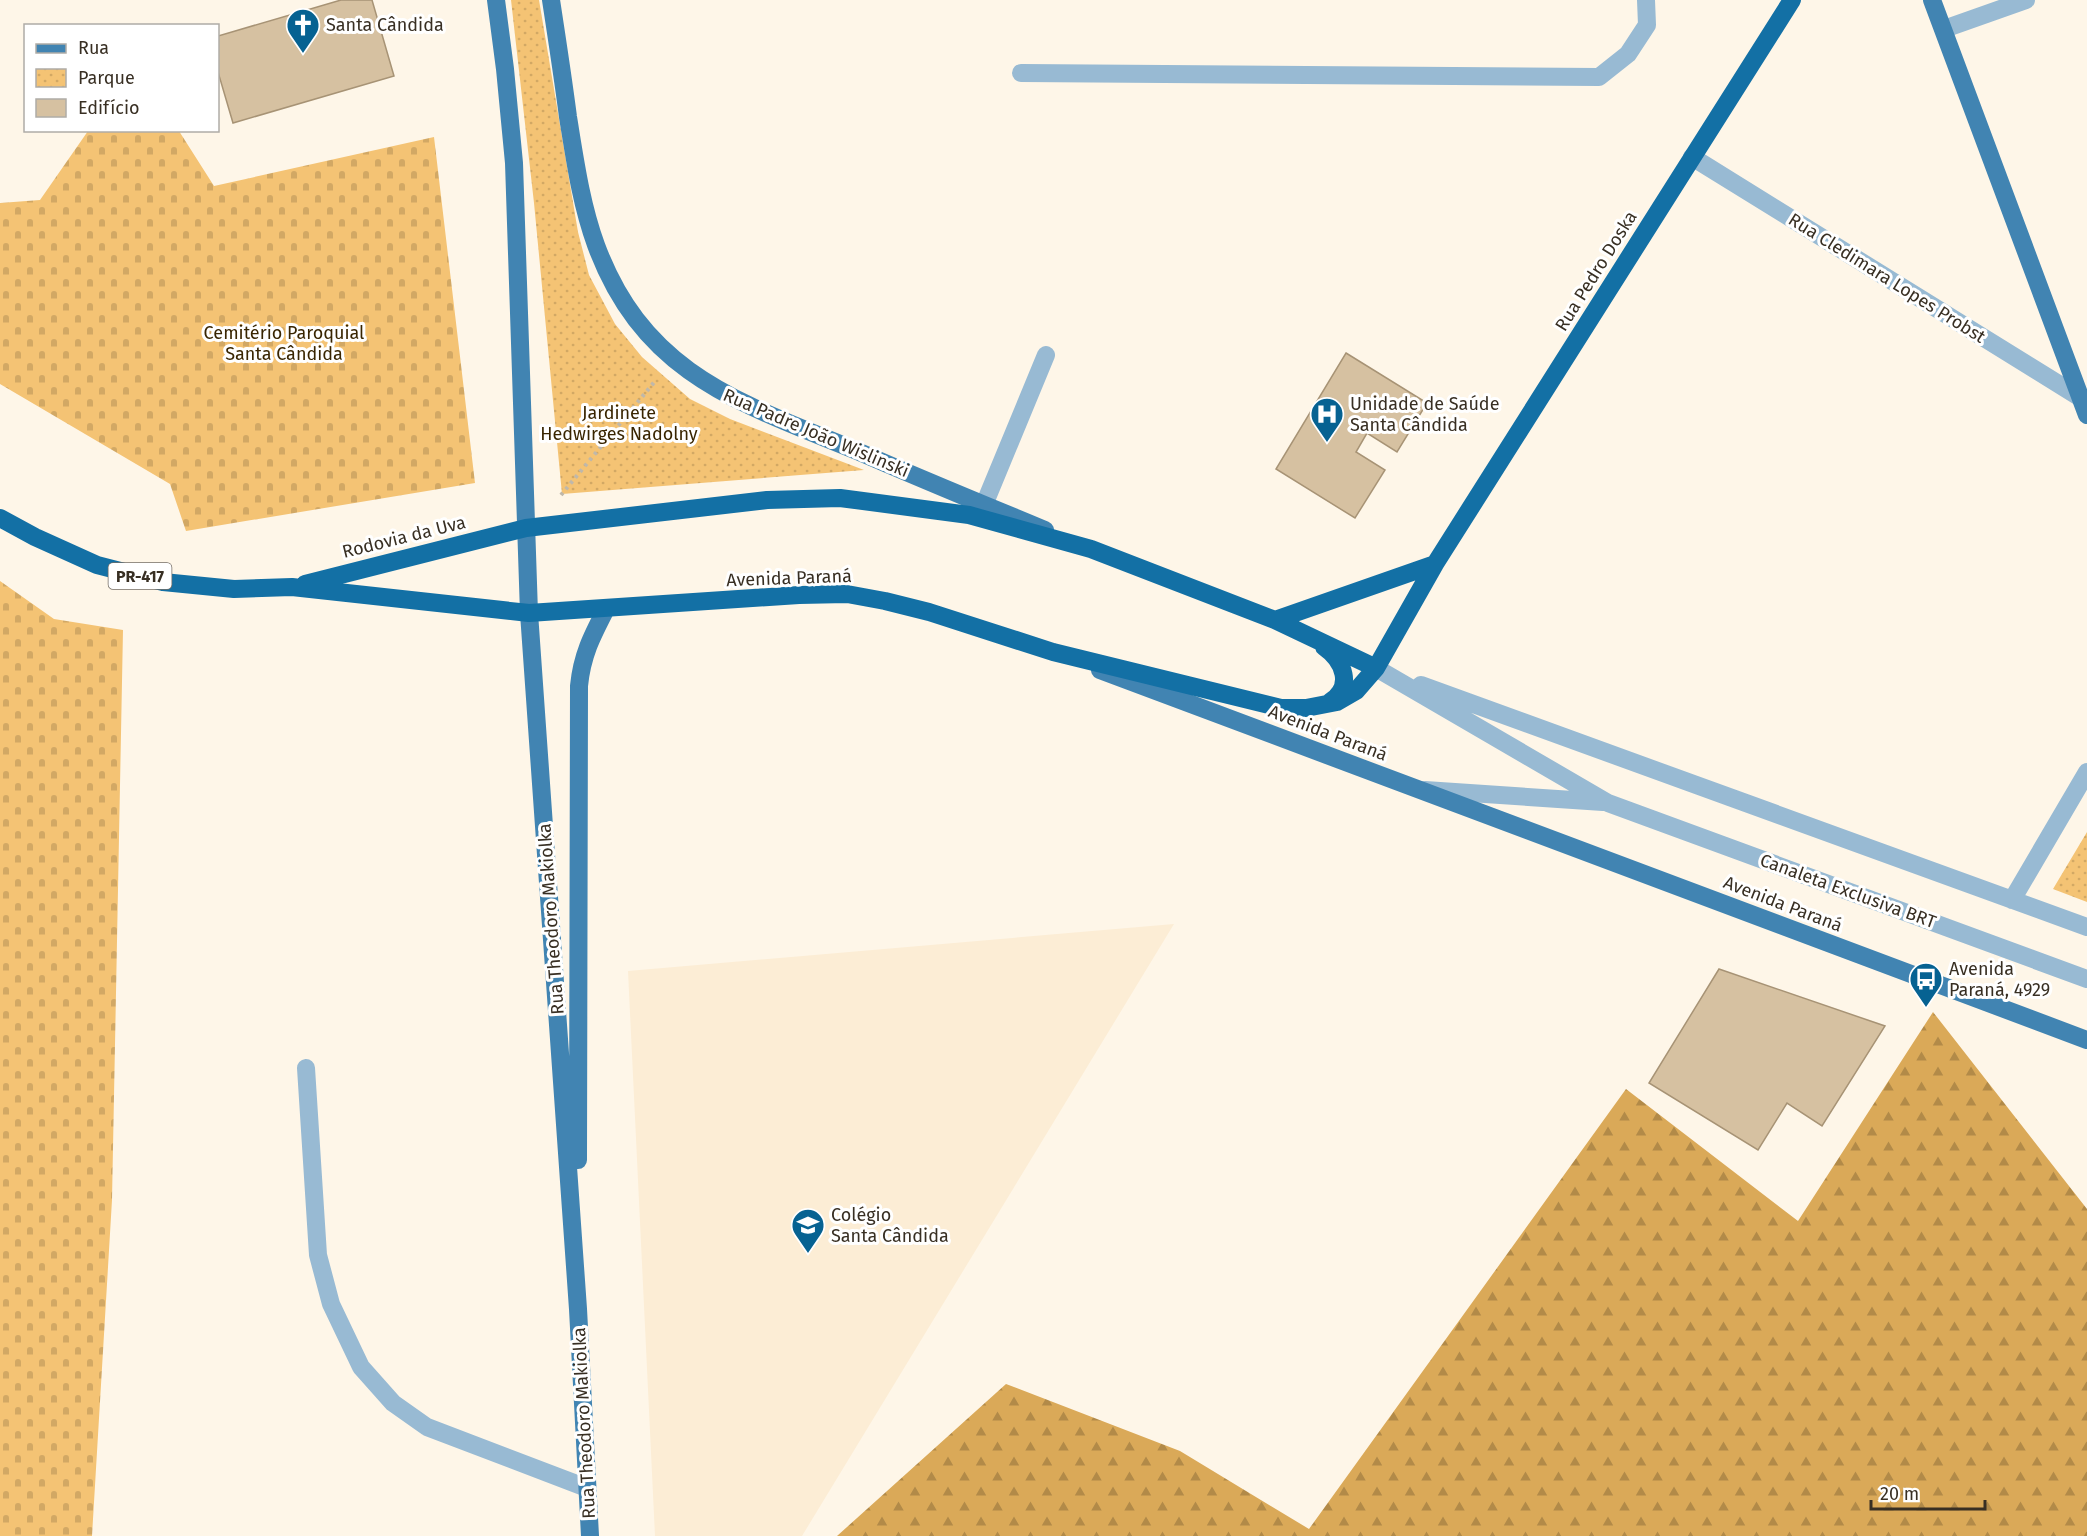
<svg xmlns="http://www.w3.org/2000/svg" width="2087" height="1536" font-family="'Fira Sans',sans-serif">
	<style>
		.built { fill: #fcedd5 }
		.forest { fill: url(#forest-firs) }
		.cemetery { fill: url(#cemetery-stones) }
		.park { fill: url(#park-dots) }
		.building { fill: #d6c1a1; stroke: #a79375; stroke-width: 1.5 }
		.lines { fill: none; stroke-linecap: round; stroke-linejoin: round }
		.path { stroke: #c0b8aa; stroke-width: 4; stroke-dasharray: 3 4.5; stroke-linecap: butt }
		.minor { stroke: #98bad3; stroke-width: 18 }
		.major { stroke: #4184b2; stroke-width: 18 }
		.highway { stroke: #1370a5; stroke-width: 18 }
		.labels { text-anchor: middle; stroke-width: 6; stroke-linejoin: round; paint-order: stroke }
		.shield { fill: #fff; stroke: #746d65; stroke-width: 1.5 }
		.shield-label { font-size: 16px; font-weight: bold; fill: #382f23 }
		.poi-label { font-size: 18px; fill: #382f23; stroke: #fff; text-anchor: start }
		.street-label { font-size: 18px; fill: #382f23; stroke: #fff }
		.park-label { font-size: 18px; fill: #392501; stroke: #fff }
	</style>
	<defs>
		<pattern id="forest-firs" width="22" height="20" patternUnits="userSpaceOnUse" patternTransform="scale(1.5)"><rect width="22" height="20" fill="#daa958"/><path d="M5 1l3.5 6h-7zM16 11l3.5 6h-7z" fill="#b28a48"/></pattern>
		<pattern id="cemetery-stones" width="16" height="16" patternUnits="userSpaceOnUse" patternTransform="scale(1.5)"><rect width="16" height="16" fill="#f4c374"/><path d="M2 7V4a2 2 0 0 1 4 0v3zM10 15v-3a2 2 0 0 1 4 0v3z" fill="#d2a864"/></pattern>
		<pattern id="park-dots" width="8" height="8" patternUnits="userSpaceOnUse" patternTransform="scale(1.5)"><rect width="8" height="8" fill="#f4c374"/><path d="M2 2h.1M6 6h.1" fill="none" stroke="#d2a864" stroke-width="1.8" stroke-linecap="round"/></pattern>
	</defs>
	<rect width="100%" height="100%" fill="#fef6e8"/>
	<!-- built -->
	<path class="built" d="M1174 924 802 1536H655L628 971Z"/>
	<!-- forest -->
	<path class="forest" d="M1933 1012 2087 1209V1536H837L1006 1384 1180 1451 1309 1529 1626 1089 1798 1221Z"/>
	<!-- cemetery -->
	<path class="cemetery" d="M88 131H179L214 186 434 137 475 483 186 531 170 484 0 384V203L40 200Z
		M0 581 54 619 123 630 112 1200 92 1536H0Z"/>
	<!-- park -->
	<path class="park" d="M511 0H539L578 232 589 275 615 324 642 357 690 399 730 419 864 470 562 494 534 203Z
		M2087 832V902L2053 889Z"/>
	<!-- building -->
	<path class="building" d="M341 0H372L394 76 233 123 218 72V36Z
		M1346 353 1427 403 1397 452 1367 433 1356 452 1385 470 1355 518 1276 469Z
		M1719 969 1885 1026 1822 1126 1787 1103 1758 1150 1649 1083Z"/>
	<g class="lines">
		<!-- path -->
		<path class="path" d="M561 495 656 380"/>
		<!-- minor -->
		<path class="minor" d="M1944 29 2026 0
			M1021 73 1599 77 1628 54 1647 25 1646 0
			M1692 157 2081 398
			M984 505 1046 355
			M1376 668 1608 803 2087 979
			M1421 685 2087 927
			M1425 790 1603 802
			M2012 900 2087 772
			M306 1068 318 1255 331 1304 361 1367 393 1403 427 1427 587 1488"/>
		<!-- major -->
		<path class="major" d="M496 0 505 69 514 163 529 613 578 1309 590 1536
			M551 0C557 39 563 78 568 117 575 160 581 204 596 245 644 375 741 403 857 451 919 478 982 504 1045 530
			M1932 0 2087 415
			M1100 670 2087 1040
			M578 1160 579 686C582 655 592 636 606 609"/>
		<!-- highway -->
		<path class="highway" d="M0 518 35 537 97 565 163 582 234 589 292 587 529 613 799 595 847 594 885 601 929 612 1053 652 1281 708H1306L1337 702 1356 691 1376 668 1435 564 1792 0
			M305 584 526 528 767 500 840 498 969 515 1091 549 1275 620 1376 668
			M1275 620 1435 564
			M1324 647C1344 661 1354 687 1330 702"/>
	</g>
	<!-- icons -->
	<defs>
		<symbol id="church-pin" viewBox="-11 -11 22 30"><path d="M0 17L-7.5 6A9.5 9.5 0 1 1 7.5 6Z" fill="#066292" stroke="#fff"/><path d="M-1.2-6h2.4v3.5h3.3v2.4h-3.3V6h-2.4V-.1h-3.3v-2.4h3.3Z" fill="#fff"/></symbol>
		<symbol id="hospital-pin" viewBox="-11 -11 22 30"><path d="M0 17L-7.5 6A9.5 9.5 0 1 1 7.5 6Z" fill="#066292" stroke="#fff"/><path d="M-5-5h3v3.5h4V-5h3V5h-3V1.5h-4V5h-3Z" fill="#fff"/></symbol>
		<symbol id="bus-pin" viewBox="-11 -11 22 30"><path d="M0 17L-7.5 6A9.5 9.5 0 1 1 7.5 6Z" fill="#066292" stroke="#fff"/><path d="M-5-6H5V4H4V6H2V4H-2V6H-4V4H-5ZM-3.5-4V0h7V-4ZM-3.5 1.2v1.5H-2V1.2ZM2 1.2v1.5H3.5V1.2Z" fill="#fff"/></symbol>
		<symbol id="school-pin" viewBox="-11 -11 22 30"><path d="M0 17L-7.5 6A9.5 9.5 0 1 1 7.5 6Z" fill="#066292" stroke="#fff"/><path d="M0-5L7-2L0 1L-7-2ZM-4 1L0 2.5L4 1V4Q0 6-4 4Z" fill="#fff"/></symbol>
	</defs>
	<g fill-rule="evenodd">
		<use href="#church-pin" x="284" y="6" width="38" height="52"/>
		<use href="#hospital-pin" x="1308" y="395" width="38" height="52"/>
		<use href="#bus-pin" x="1907" y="960" width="38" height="52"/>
		<use href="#school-pin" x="789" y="1206" width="38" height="52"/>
	</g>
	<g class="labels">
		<!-- shield labels -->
		<rect class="shield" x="108.5" y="563" width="63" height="26" rx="4.5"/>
		<g class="shield-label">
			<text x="140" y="582">PR-417</text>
		</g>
		<!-- poi labels -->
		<g class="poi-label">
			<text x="326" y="31">Santa Cândida</text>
			<text x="1350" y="410">Unidade de Saúde<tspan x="1350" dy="21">Santa Cândida</tspan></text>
			<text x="1949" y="975">Avenida<tspan x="1949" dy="21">Paraná, 4929</tspan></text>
			<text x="831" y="1221">Colégio<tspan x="831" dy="21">Santa Cândida</tspan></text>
		</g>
		<!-- street labels -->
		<g class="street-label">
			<text transform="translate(1596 271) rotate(-58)" y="6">Rua Pedro Doska</text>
			<text transform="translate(1887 278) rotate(32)" y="6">Rua Cledimara Lopes Probst</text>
			<text transform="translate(816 433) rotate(23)" y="6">Rua Padre João Wislinski</text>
			<text transform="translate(404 537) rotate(-14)" y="6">Rodovia da Uva</text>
			<text transform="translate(789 578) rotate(-2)" y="6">Avenida Paraná</text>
			<text transform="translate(1328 733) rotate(21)" y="6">Avenida Paraná</text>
			<text transform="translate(1848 891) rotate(20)" y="6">Canaleta Exclusiva BRT</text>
			<text transform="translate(1783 904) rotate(21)" y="6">Avenida Paraná</text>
			<text transform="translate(551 919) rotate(-94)" y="6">Rua Theodoro Makiolka</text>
			<text transform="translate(584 1423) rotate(-93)" y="6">Rua Theodoro Makiolka</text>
		</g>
		<!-- park labels -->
		<g class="park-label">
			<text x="284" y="339">Cemitério Paroquial<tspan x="284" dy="21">Santa Cândida</tspan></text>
			<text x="619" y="419">Jardinete<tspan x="619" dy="21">Hedwirges Nadolny</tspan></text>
		</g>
	</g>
	<!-- legend -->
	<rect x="24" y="24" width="195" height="108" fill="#ffffff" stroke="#afaca7" stroke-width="1.5"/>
	<rect x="36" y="44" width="30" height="9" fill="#4184b2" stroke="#afaca7" stroke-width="1.5"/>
	<text x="78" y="54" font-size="18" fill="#382f23">Rua</text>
	<rect x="36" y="69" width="30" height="18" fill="url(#park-dots)" stroke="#afaca7" stroke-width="1.5"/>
	<text x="78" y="84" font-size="18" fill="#382f23">Parque</text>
	<rect x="36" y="99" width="30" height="18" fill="#d6c1a1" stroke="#afaca7" stroke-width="1.5"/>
	<text x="78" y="114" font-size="18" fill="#382f23">Edifício</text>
	<!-- scale -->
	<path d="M1871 1500v9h114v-9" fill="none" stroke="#382f23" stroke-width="3"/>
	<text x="1880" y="1500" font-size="18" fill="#382f23" stroke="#ffffff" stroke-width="4.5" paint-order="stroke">20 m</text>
</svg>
